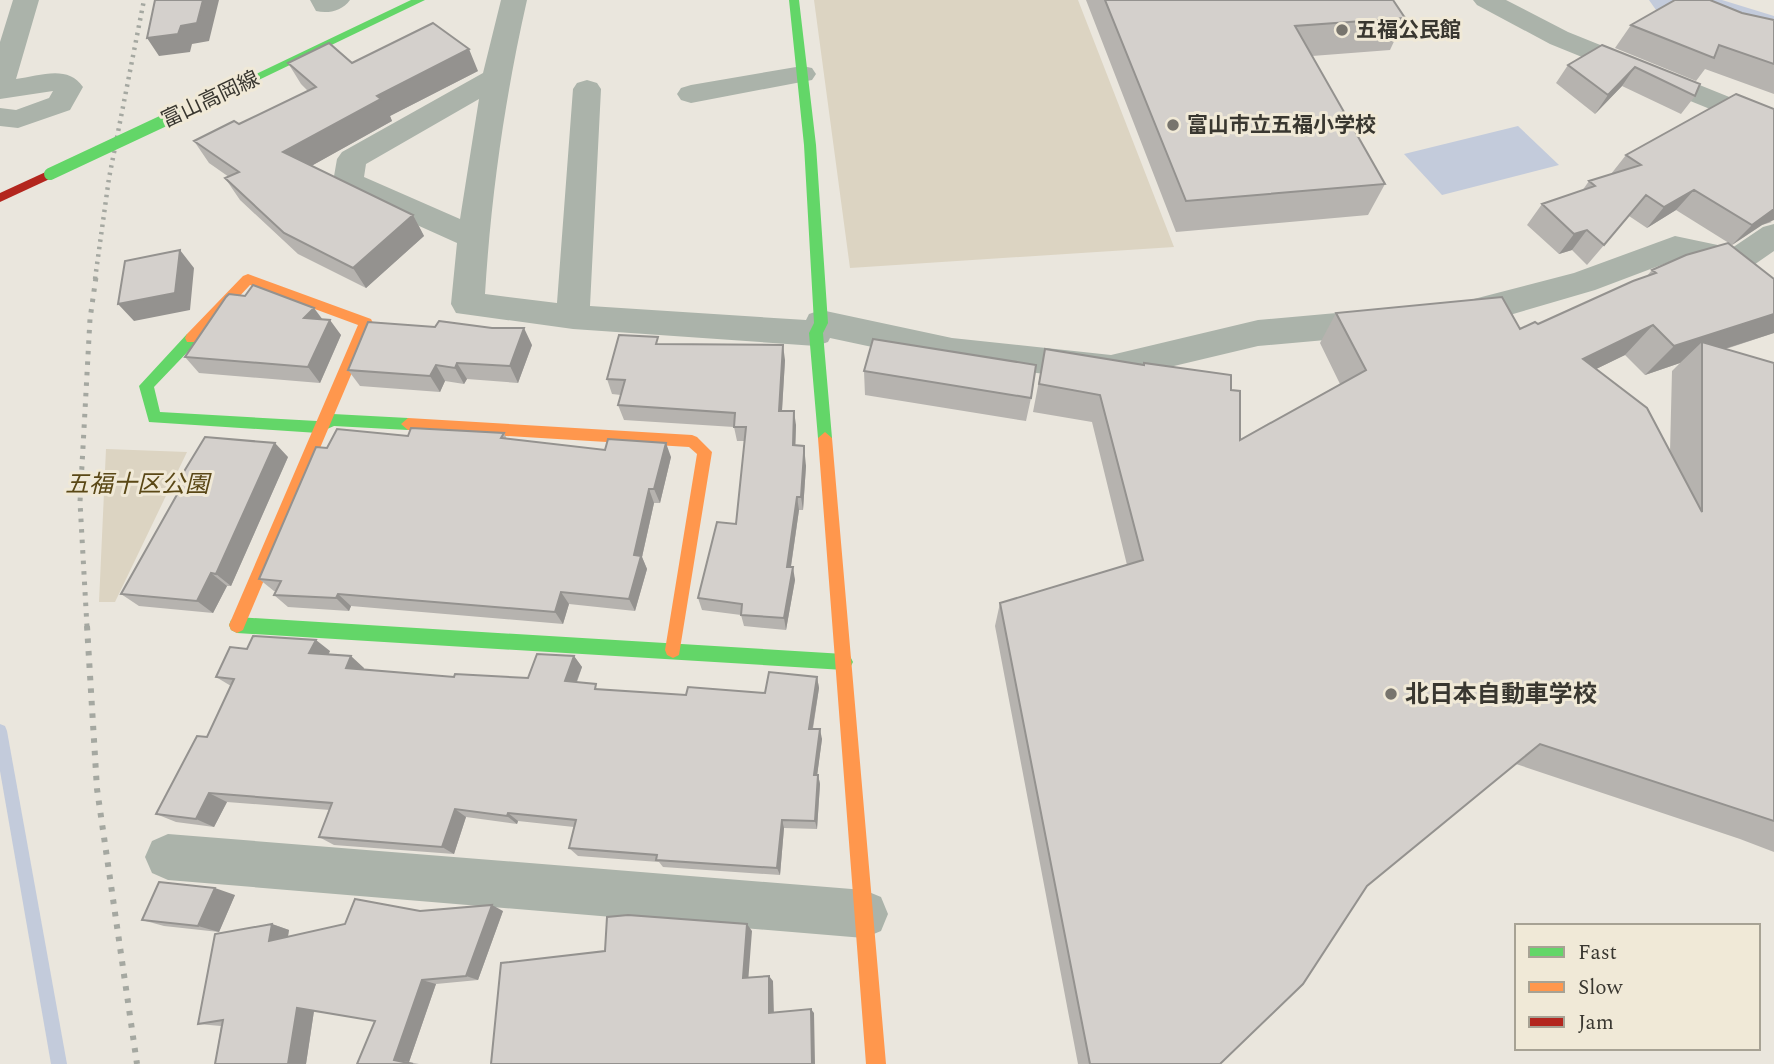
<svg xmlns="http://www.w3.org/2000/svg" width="1774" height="1064" font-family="Spectral,'Noto Sans JP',serif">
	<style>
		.green { fill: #dcd4c2 }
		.water { fill: #c3cbdb }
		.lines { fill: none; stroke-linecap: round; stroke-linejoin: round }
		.stream { fill: #c3cbdb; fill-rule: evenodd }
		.river { fill: #c3cbdb; fill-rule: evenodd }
		.street { fill: #abb3aa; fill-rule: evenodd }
		.fast { fill: #63d668; fill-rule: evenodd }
		.slow { fill: #ff974d; fill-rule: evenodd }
		.jam { fill: #b3261e; fill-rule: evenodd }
		.rail-far2 { stroke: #a5a8a1; stroke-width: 4.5; stroke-dasharray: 2.5 5; stroke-linecap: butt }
		.rail-far1 { stroke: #a5a8a1; stroke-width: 5; stroke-dasharray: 3.5 7; stroke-linecap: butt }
		.rail { stroke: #a5a8a1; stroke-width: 6; stroke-dasharray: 4.5 8; stroke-linecap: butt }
		.fast-bridge { stroke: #63d668; stroke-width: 12 }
		.wall { fill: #b6b3af; fill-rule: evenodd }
		.shaded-wall { fill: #94928f }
		.building { fill: #d4d0cc; stroke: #94928f; stroke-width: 2 }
		.poi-dot { fill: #77746d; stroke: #f0e9d7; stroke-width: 2.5 }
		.labels { text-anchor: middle; stroke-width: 6; stroke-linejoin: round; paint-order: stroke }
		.far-poi-label { font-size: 21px; font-weight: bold; fill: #393730; stroke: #f0e9d7; text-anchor: start }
		.far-street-label { font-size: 21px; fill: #393730; stroke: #f0e9d7 }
		.park-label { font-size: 24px; font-style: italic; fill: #5a4816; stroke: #f0e9d7 }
		.poi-label { font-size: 24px; font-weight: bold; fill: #393730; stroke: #f0e9d7; text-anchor: start }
	</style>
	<rect width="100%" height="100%" fill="#eae6dd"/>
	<!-- green -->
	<path class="green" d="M814 0H1078L1174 247 850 268Z
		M106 449 187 452 115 602H99Z"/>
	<!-- water -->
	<path class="water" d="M1518 126 1559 165 1442 195 1404 154Z"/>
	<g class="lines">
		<!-- stream -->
		<path class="stream" d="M0 724 5 726 7 731 67 1064H51L0 771Z"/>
		<!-- river -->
		<path class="river" d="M1649 0H1722L1774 16V47L1656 10Z"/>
		<!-- street -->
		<path class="street" d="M13 0H39L16 79C39 76 68 64 83 87L70 110 18 128 0 126V108L16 110 49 98 53 91 0 99V42Z
			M310 0H350C342 11 328 14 316 11Z
			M501 0H527C505 97 491 195 485 294L557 303 573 89 577 83 587 80 597 83 601 89 590 306 806 320 809 314 821 310 952 338 1111 355 1258 320 1381 309 1393 313 1398 322 1393 331 1381 335 1258 346 1111 381 952 364 830 338 828 342 816 346 573 329 456 313 451 304 457 243 337 189 333 182 337 159 342 152 483 73ZM479 99 460 219 364 177 366 164Z
			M1473 0H1506L1568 32 1774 115V135L1550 44 1477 5Z
			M802 66 812 68 816 74 812 80 691 103 681 100 677 94 681 88 691 85Z
			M1774 224V251L1748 269 1737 272 1677 259 1595 290 1472 326 1455 328 1443 325 1438 316 1443 307 1574 273 1675 236 1732 248 1763 227Z
			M168 834 864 890 881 897 888 914 881 931 864 938 168 880 152 873 145 857 152 841Z"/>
		<!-- fast -->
		<path class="fast" d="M411 0H425L180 118 176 119 170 115Z
			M789 0H799L816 145 828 323 823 333 832 438 825 444 818 438 809 333 814 323 804 145Z
			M192 333 199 338 197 342 154 387 160 412 317 421 333 414 408 418 415 424 408 430 334 426 318 433 149 422 139 386 187 334Z
			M237 617 844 654 850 656 853 662 850 668 844 670 237 633 231 630 229 625 231 620Z"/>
		<!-- slow -->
		<path class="slow" d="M248 274 371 319 373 323 245 625 243 630 237 633 231 630 229 625 358 325 250 285 197 342H187L185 338 187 334 243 276Z
			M408 418 692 435 697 437 712 452 679 655 673 658 667 655 665 650 697 454 689 447 408 430 401 424Z
			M825 432 832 438 886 1064H866L818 438Z"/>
		<!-- jam -->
		<path class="jam" d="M50 170 54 171V177L0 202V193Z"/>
		<!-- rail-far2 -->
		<path class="rail-far2" d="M95 279 109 178 144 0"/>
		<!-- rail-far1 -->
		<path class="rail-far1" d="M87 627 80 502 90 319 96 277"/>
		<!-- rail -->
		<path class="rail" d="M87 626 97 789 137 1064"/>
		<!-- fast-bridge -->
		<path class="fast-bridge" d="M50 174 176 115"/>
	</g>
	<!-- wall -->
	<path class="wall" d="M1086 0H1393L1405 18 1390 50 1312 56 1385 184 1368 215 1176 232Z
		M1742 13 1774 20V94L1705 69 1696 81 1615 48 1631 25Z
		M1602 45 1695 96 1681 114 1622 86 1595 114 1556 83 1568 65Z
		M288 63H352L478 71 390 116 392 121 311 166 413 215 424 236 366 288 298 254 240 200 225 178 229 177 209 163 194 141 239 124 308 91 301 84Z
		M1626 155 1772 222 1762 225 1732 245 1676 210 1647 228 1629 216 1587 265 1572 250 1559 254 1527 225 1542 204 1582 191 1589 181 1611 174Z
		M1652 270 1774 279V333L1726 349 1774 363V852L1740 839 1516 764 1367 886 1220 1064H1078L995 626 1000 603 1127 565 1092 422 1033 412 1045 349 1143 365 1144 363 1231 390 1240 440 1340 384 1320 343 1336 313 1520 329 1538 324 1646 277ZM1625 355 1645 375 1680 363 1672 371 1670 452 1596 369Z
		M322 319 341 335 320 383 199 373 185 357Z
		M532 345 518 383 467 379 464 384 445 381 440 392 360 386 348 370Z
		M660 345 785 360 782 411 796 425 795 445 806 466 803 510H799L791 567 795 580 786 630 744 626 741 615 702 610 698 598 736 524 745 441H737L734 427 624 420 618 405 621 395 612 394 607 379Z
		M864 371 1031 398 1026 421 865 395Z
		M504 433 507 439 671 457 660 503H654L642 557 647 569 635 611 569 604 563 624 351 606 349 611 288 607 274 595 276 591H274L259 579 327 448 408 436Z
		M288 457 231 586H227L213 613 139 606 121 594 181 487 177 483Z
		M247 649 330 651 328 655 364 668 363 670 454 677 528 678 574 656 582 667 577 682 599 689 686 695 765 693 817 677 819 688 813 729 822 739 817 775H818L820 784 817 829 784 828 780 875 663 867 659 862 578 856 569 848 574 827 518 821 517 824 466 817 454 854 334 845 319 837 330 810 227 802 214 827 176 822 156 814 207 737 231 686 216 677Z
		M235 895 219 932 164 926 142 920Z
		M420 911H503L478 980 436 984 409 1062 419 1064H357L375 1021 314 1011 306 1064H215L221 1026 198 1024 272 924 289 930 288 937Z"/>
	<!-- shaded-wall -->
	<path class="shaded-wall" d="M203 0H219L209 41 192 44 190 52 159 56 147 38 181 26Z
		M469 49 478 71 390 116 392 121 297 174 283 152 377 96Z
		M1635 67 1622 86 1595 114 1608 95Z
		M1694 190 1676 210 1647 228 1664 207Z
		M1774 209V220L1762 225 1732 245 1752 225Z
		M413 215 424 236 366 288 353 268Z
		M1587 230 1572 250 1559 254 1574 234Z
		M180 250 194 268 190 310 134 321 118 304Z
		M314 308 326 324 304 318Z
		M1774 314V333L1702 356V342L1680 363 1645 375 1674 346Z
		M330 320 341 335 320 383 308 367Z
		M1653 325 1625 355 1557 388 1583 359Z
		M524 328 532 345 518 383 510 366Z
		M783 345 785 360 781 426 779 411Z
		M457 363 467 379 464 384 455 368Z
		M436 365 445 381 440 392 430 376Z
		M794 411 796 425 795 459 793 445Z
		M275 443 288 457 231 586 216 574Z
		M666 443 671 457 660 503 654 489Z
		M804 446 806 466 803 510 801 497Z
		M649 489 654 503 642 557 647 569 635 611 629 599 634 555Z
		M797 497 799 510 789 579 787 567Z
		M793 567 795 580 786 630 784 618Z
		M211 573 227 586 213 613 197 601Z
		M561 592 569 604 563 624 555 612Z
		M338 594 351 606 349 611 336 598Z
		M316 640 330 651 323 665 309 653Z
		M351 656 364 668 359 679 346 668Z
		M574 656 582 667 573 691 565 681Z
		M817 677 819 688 811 738 809 729Z
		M820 729 822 739 816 784 814 775Z
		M818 775 820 784 817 829 815 821Z
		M209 793 227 802 214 827 196 819Z
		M455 809 466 817 454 854 442 847Z
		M508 813 518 821 517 824 507 816Z
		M782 820 784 828 780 875 777 868Z
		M215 888 235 895 219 932 198 926Z
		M492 905 503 911 478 980 466 976Z
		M272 924 289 930 286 946 269 941Z
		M747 924 752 931 748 983 743 978Z
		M769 976 773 981 774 1017 769 1013Z
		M422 980 436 984 409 1062 394 1060Z
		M297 1008 314 1011 306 1064H288Z
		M811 1009 814 1013 815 1064H812Z"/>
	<!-- building -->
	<path class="building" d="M155 0H203L197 23 181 26 178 34 147 38Z
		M1105 0H1393L1405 18 1295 26 1385 184 1186 201Z
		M1675 0H1710L1742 13 1774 20V64L1719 45 1714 58 1631 25Z
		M433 23 469 49 377 96 381 99 283 152 413 215 353 268 284 233 225 178 239 172 194 141 234 121 239 124 316 87 288 63 329 43 352 63Z
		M1602 45 1700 84 1695 96 1635 67 1608 95 1568 65Z
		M1736 94 1774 109V209L1752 225 1694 190 1664 207 1646 195 1604 245 1587 230 1574 234 1542 204 1595 186 1589 181 1641 165 1626 155Z
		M1728 243 1774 279V314L1674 346 1653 325 1583 359 1647 408 1702 512V342L1774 363V821L1540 744 1367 886 1303 984 1220 1064H1090L1000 603 1143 560 1100 395 1039 384 1045 349 1144 365V363L1231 375V390L1240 391V440L1366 370 1336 313 1502 297 1520 329 1535 322 1538 324 1633 281 1656 273 1652 270 1686 255Z
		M180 250 175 293 118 304 125 261Z
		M253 285 314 308 304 318 330 320 308 367 185 357 226 297 229 294 245 296Z
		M439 321 492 328H524L510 366 457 363 455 368 436 365 430 376 348 370 368 322 435 327Z
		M619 335 658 337 656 344 783 345 779 411H794L793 445 804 446V453L801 497H797L787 567H793L784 618 741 615 742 604 698 598 717 522 736 524 746 427H734L735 413 618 405 625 380 607 379Z
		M873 339 1036 365 1031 398 864 371Z
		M411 428 504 433 501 438 605 450 608 439 666 443 654 489H649L634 555 641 556 629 599 561 592 555 612 338 594 336 598 274 595 281 581 259 579 316 447 327 448 337 429 408 436Z
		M205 437 275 443 216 574 211 573 197 601 121 594 183 484 177 483Z
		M253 636 316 640 309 653 351 656 346 668 454 677 455 674 528 678 537 654 574 656 565 681 596 684 595 689 686 695 688 687 765 693 769 672 817 677 809 729H820L814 775H818L815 821 782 820 777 868 656 860 657 855 569 848 576 820 508 813 507 816 455 809 442 847 319 837 332 803 209 793 196 819 156 814 197 736 207 737 234 679 216 677 230 647 247 649Z
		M159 882 215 888 198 926 142 920Z
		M355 899 420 911 492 905 466 976 422 980 394 1060 413 1064H357L375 1021 297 1008 288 1064H215L223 1020 198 1024 215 934 272 924 269 941 345 924Z
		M628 915 747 924 743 978 769 976V1013L811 1009 812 1064H491L501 963 605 951 607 917Z"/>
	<!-- markers -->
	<g class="poi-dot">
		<circle cx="1342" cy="30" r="7"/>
		<circle cx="1173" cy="125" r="7"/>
		<circle cx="1391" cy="694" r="7"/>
	</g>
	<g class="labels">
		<!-- far-poi labels -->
		<g class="far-poi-label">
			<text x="1356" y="37">五福公民館</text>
			<text x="1187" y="132">富山市立五福小学校</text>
		</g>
		<!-- far-street labels -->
		<g class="far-street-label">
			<text transform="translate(210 99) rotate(-25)" y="7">富山高岡線</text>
		</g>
		<!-- park labels -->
		<g class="park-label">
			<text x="137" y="492">五福十区公園</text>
		</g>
		<!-- poi labels -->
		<g class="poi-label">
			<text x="1405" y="702">北日本自動車学校</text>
		</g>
	</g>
	<!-- legend -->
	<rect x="1515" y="924" width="245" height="126" fill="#f0e9d7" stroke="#a7a294" stroke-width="2"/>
	<rect x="1529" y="947" width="35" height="10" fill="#63d668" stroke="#a7a294" stroke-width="2"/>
	<text x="1578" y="959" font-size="21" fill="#393730">Fast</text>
	<rect x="1529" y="982" width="35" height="10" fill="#ff974d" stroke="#a7a294" stroke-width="2"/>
	<text x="1578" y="994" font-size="21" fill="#393730">Slow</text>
	<rect x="1529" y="1017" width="35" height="10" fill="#b3261e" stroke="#a7a294" stroke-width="2"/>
	<text x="1578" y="1029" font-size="21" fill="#393730">Jam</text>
</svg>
